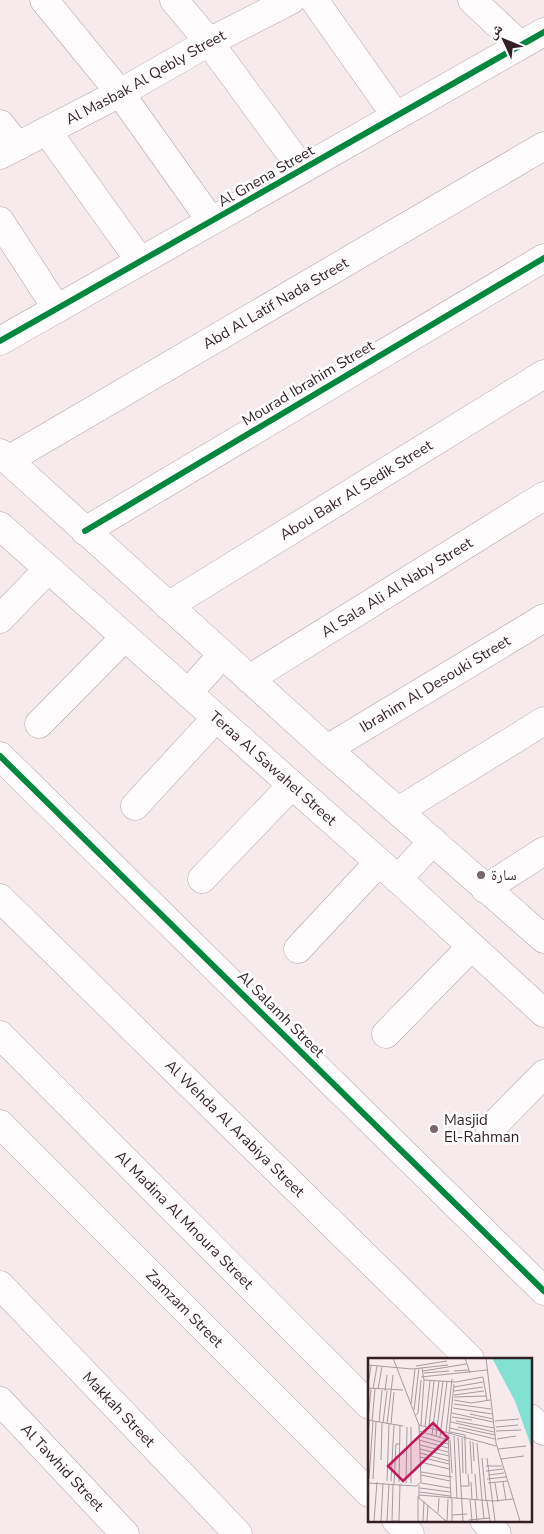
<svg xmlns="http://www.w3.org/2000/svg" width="544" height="1534" font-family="'Nunito Sans','Noto Naskh Arabic',sans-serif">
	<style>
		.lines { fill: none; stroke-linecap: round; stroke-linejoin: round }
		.street-casing { stroke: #b4a5a9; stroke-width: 29 }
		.secondary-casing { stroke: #b4a5a9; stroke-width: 29 }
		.street { stroke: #fefcfc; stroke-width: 28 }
		.secondary { stroke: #fefcfc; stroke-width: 28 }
		.cycleway-casing { stroke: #fff; stroke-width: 9 }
		.cycleway { stroke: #00873e; stroke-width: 6 }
		.poi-dot { fill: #78666b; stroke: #fff; stroke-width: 2 }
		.labels { text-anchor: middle; stroke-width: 5; stroke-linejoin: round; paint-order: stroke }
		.street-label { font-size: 15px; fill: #341f25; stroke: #fff }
		.poi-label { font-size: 15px; fill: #341f25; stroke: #fff; text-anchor: start }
		.inset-road { fill: none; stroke: #a8999d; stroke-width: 1 }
		.view { fill: #c2185b; fill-opacity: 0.15; stroke: #c2185b; stroke-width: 2.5 }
		.inset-edge { fill: none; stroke: #341f25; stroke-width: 2.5 }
	</style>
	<rect width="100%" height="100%" fill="#f6eaed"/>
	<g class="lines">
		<defs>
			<g id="street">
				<path d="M44 0 120 93 211 221"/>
				<path d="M174 0 209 42 302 169"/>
				<path d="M314 0 396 116"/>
				<path d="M472 0 520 45"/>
				<path d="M0 124 18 146"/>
				<path d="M47 131 140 261"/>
				<path id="s1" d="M0 155 120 93 209 42 291 0"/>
				<path d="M0 221 57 309"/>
				<path d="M0 341 544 32"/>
				<path id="s2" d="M8 460 544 146"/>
				<path d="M85 531 544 258"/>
				<path id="s3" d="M168 606 544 374"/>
				<path d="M0 619 48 569"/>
				<path id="s4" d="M249 679 544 496"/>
				<path d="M39 724 125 637"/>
				<path id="s5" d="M327 749 544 618"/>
				<path d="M0 756 544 1291"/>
				<path d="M135 806 216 718"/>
				<path d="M398 811 544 721"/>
				<path d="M202 879 292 785"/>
				<path d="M485 889 544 851"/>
				<path id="s6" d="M0 898 470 1359"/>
				<path d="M298 949 379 862"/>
				<path d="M386 1034 471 947"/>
				<path id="s7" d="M0 1035 369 1405"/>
				<path id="s8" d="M0 1124 369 1493"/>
				<path d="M490 1129 544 1074"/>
				<path id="s9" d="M0 1285 238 1534"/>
				<path id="s10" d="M0 1401 125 1534"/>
				<path d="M530 1418 544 1431"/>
				<path d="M396 1520 410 1534"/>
				<path d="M484 1520 497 1534"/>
			</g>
			<g id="secondary">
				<path d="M0 453 327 749 544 939"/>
				<path id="s11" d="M0 526 398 879 544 1013"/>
				<path d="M188 693 222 655"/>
				<path d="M398 879 433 841"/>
			</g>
		</defs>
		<!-- street casing -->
		<use href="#street" class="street-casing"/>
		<!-- secondary casing -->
		<use href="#secondary" class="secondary-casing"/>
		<!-- street -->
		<use href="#street" class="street"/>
		<!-- secondary -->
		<use href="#secondary" class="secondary"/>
		<defs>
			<path id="cycleway" d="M0 341 544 32
				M85 531 544 258
				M0 756 544 1291"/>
		</defs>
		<!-- cycleway casing -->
		<use href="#cycleway" class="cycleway-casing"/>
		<!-- cycleway -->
		<use href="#cycleway" class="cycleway"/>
	</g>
	<!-- markers -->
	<g class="poi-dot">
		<circle cx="481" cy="875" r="5"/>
		<circle cx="434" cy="1129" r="5"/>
	</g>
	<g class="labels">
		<!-- street labels -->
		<g class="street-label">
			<text dy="5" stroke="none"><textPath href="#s1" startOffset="165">Al Masbak Al Qebly Street</textPath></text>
			<text transform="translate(266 176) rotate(-30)" y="5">Al Gnena Street</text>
			<text dy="5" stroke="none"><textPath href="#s2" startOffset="310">Abd Al Latif Nada Street</textPath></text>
			<text transform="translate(308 383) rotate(-31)" y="5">Mourad Ibrahim Street</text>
			<text dy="5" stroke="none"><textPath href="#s3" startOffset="221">Abou Bakr Al Sedik Street</textPath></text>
			<text dy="5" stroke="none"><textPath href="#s4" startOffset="174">Al Sala Ali Al Naby Street</textPath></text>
			<text dy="5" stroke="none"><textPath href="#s5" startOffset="126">Ibrahim Al Desouki Street</textPath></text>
			<text dy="5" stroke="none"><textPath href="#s11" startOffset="365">Teraa Al Sawahel Street</textPath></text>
			<text transform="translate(281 1014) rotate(45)" y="5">Al Salamh Street</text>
			<text dy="5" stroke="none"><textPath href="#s6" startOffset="329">Al Wehda Al Arabiya Street</textPath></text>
			<text dy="5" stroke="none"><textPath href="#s7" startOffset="261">Al Madina Al Mnoura Street</textPath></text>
			<text dy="5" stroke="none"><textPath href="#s8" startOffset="261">Zamzam Street</textPath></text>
			<text dy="5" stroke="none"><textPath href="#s9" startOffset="172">Makkah Street</textPath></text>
			<text dy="5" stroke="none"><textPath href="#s10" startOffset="91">Al Tawhid Street</textPath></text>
		</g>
		<!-- poi labels -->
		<g class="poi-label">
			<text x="491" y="880">سارة</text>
			<text x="444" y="1125">Masjid<tspan x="444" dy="17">El-Rahman</tspan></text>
		</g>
	</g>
	<!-- overview -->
	<g transform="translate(368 1358)">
		<rect width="164" height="164" fill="#f6eaed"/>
		<path d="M124 0H164V91L147 43Z" fill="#83e1d2"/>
		<path class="inset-road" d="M97 0 102 15M118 0 128 85 152 163M0 7 44 11 80 7M48 8 79 3M54 10 56 22 88 24 115 19M55 13 98 6M86 13 101 12M56 15 81 13M53 19 119 12M115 19 119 42M0 27 3 8M86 29 115 24M0 30 35 32M5 31 9 8M10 31 14 9M17 33 19 17M86 33 115 29M86 37 116 33M86 39 118 38M86 42 103 45 122 42M43 46 47 11M86 46 123 51M85 50 124 56M46 52 51 10M84 55 125 64M102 56 125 61M47 58 50 55 53 22M84 59 104 62M0 62 35 68M0 62 3 31M4 63 7 31M88 63 126 70M127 63 151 61M11 64 14 32M83 64 126 74M15 65 19 33M19 66 25 17M23 66 26 34M51 67 128 88M53 67 56 22M57 68 62 23M43 69V125M61 69 66 23M90 69 127 77M128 69 150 67M82 70 127 81M51 73 80 82M128 73 153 72M82 74 97 77V82M78 75 84 21M80 76 83 141M81 76 86 26M64 77 71 23M51 78 80 86M68 78 75 23M86 78 89 141M72 79 79 24M90 79 95 163M0 80 1 63M94 80 95 115M97 81 98 116M129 81 148 78M51 82 80 90M82 82 84 115M102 83 104 116M105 84 106 103M109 85 114 142M52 87 80 94M52 91 81 98M130 91 158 88M52 95 81 103M52 99 81 106M114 100 118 143M119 100 127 163M133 101 156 98M13 102 14 65M52 104 81 111M118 108H134M118 113 135 111M53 114 84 119M107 116 109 142M53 117 82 123M120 117 136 115M1 121 5 63M5 121 8 64M119 121 138 119M19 123 21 66M23 123 26 67M31 124 32 67M103 124 104 142M135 124 138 142M0 125 48 128 53 124 51 67 25 0M38 125 39 69M53 125 82 130M120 125 139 123M127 125 130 144M26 126 28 86H32M51 127V140L78 163M92 128H101L100 116M52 130 82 134M52 134 82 138M51 137 125 143 145 141M102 142 104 163M107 142 109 163M114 142 116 161M119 143 122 163M70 155 71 140M84 157 99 156M101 162 122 160M6 163 9 124M13 163 15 125M19 163 21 126M24 163H31L32 126M24 163 25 126M50 163V138M55 163 56 143M59 163 60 147M79 163 80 141M84 163V141"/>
		<path class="view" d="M65 65 80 80 35 123 20 108Z"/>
		<rect width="164" height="164" class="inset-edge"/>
	</g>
	<!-- north arrow -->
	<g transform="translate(504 40) rotate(314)" stroke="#ffffff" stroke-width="4" paint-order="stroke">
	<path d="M0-4L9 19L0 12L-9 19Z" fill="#341f25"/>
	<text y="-8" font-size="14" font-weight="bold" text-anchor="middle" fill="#341f25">ش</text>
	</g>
</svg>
